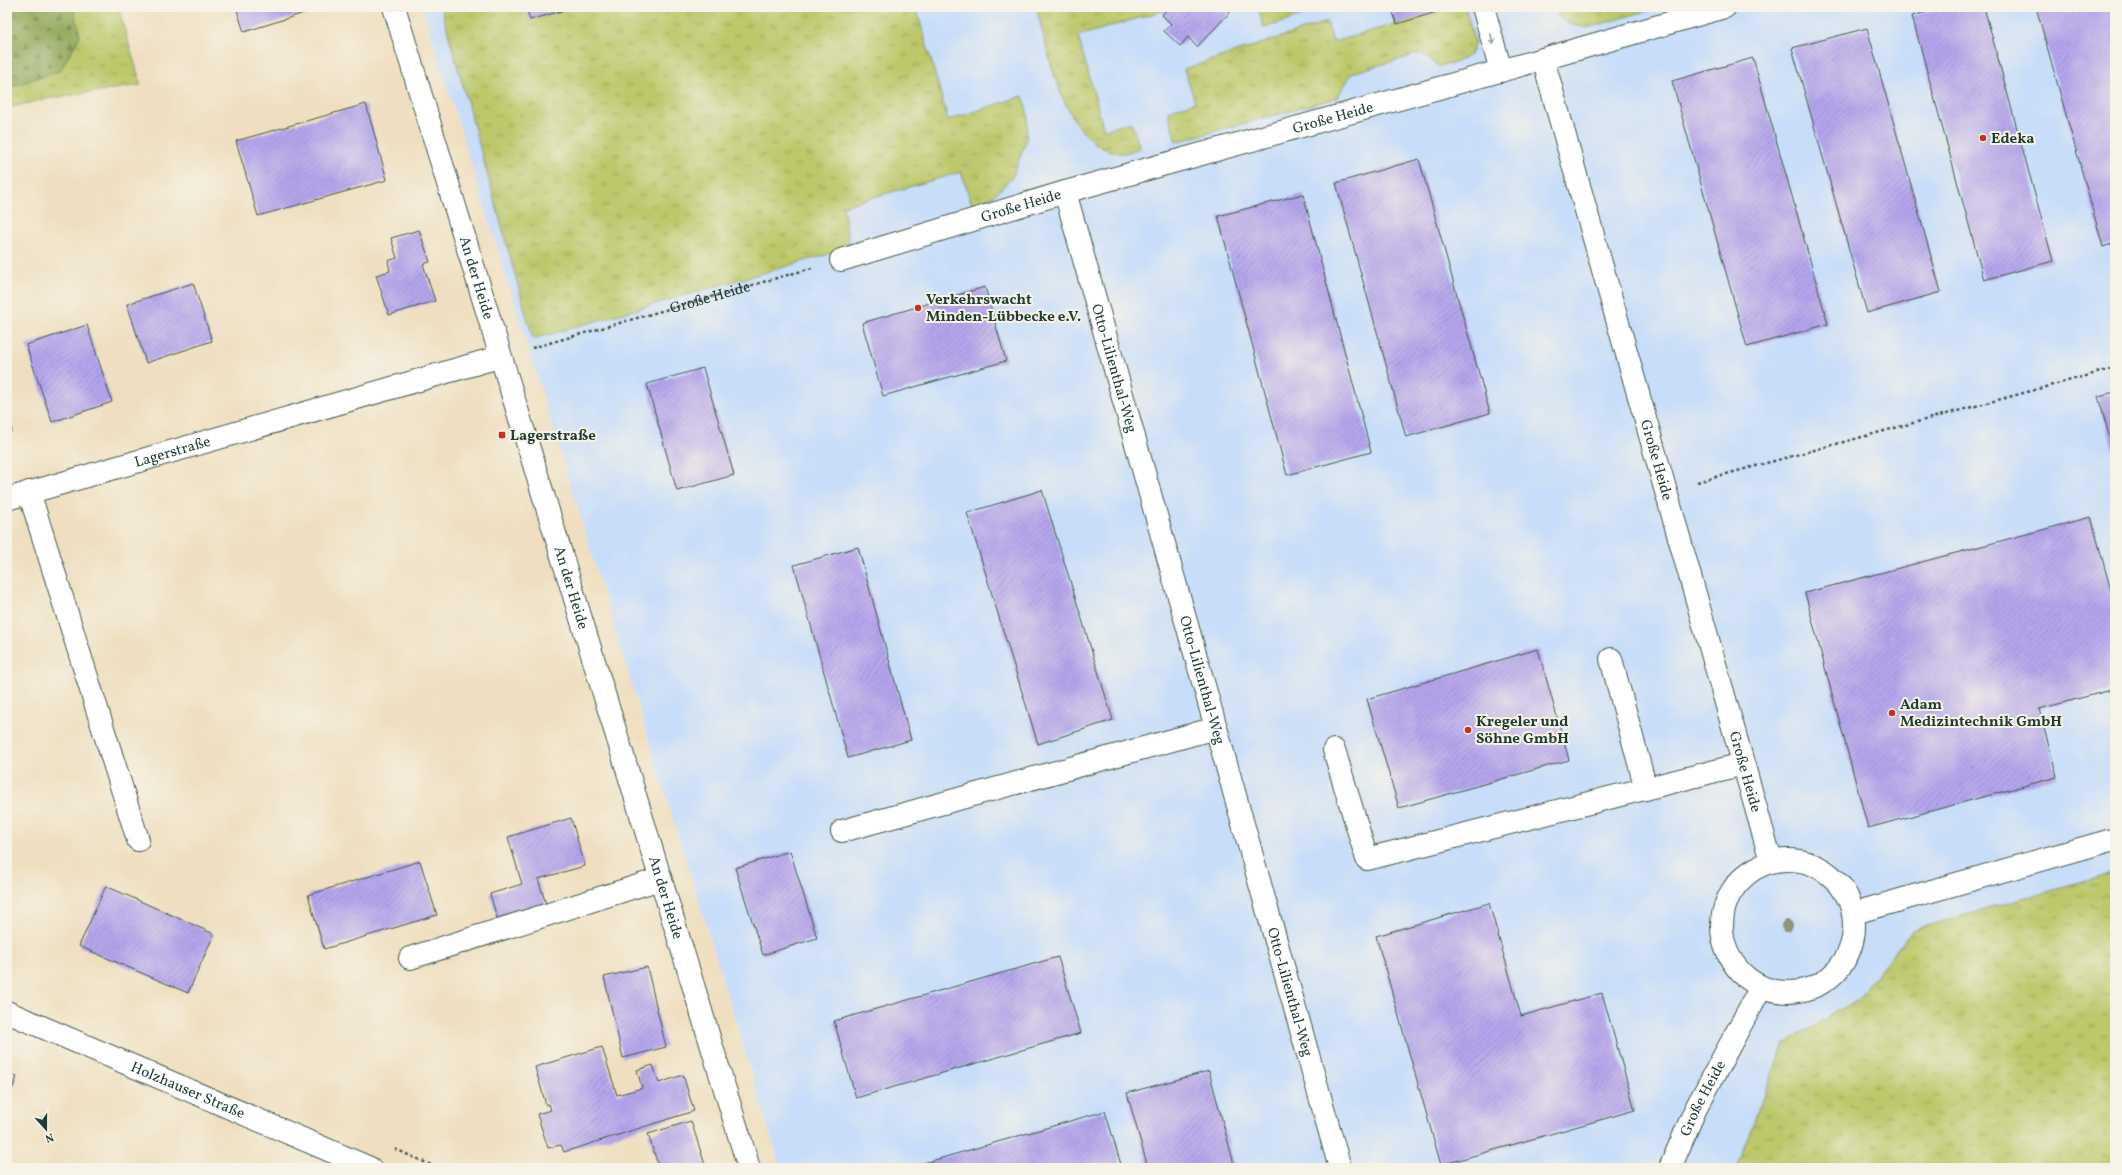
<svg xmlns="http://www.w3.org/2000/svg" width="2122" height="1175" font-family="Vollkorn,serif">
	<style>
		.built { fill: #c7ddf9 }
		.grass { fill: url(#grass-tufts); stroke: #6e824f }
		.forest { fill: url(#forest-firs); stroke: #5a7449 }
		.building { fill: url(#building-hatch) }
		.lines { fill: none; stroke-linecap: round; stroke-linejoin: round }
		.minor-casing { stroke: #3e5549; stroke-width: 24 }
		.path { stroke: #3e5549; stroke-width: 2.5; stroke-dasharray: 3 3; stroke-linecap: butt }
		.minor { stroke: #fff; stroke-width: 22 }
		.tree { fill: #8e9579 }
		.oneway { stroke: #8f9e9a }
		.poi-dot { fill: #c8321e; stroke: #f7f3e8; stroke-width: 1.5 }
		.labels { text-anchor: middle; stroke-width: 4; stroke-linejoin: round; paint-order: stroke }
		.street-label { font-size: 15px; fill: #1f3d34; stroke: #f7f3e8 }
		.poi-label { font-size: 15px; font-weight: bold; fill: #1f3d34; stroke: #f7f3e8; text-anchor: start }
	</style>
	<defs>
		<pattern id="grass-tufts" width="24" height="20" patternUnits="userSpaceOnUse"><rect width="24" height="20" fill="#bcc86a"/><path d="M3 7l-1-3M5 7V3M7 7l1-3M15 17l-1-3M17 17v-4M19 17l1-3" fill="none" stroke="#98a458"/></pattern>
		<pattern id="forest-firs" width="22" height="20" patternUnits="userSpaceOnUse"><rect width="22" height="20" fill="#95ac5e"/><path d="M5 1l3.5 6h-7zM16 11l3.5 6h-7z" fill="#798d4e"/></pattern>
		<pattern id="building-hatch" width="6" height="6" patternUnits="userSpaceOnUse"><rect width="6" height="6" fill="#b5a6ed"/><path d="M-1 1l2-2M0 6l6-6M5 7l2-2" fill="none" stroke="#9388c1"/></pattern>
	</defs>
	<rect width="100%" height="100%" fill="#f7f3e8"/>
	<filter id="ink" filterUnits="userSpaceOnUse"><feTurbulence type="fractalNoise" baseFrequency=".025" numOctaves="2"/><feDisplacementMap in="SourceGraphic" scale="8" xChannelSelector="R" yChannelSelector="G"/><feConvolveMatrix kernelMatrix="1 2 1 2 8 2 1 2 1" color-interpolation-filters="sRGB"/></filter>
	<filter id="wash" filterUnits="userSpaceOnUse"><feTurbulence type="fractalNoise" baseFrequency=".012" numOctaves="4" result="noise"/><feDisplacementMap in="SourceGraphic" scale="16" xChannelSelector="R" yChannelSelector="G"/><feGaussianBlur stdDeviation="0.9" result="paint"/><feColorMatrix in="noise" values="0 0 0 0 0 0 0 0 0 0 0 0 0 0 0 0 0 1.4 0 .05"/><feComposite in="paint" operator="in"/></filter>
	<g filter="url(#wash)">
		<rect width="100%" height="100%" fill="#efdfc0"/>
		<!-- built -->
		<path class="built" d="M423 7H441L850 248 842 206 961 172 1023 97 948 121 916 7H1036L1062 98 1103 148 1131 122 1104 130 1078 36 1166 10 1165 7H1454L1333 42 1327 22 1184 69 1195 102 1337 98 1352 73 1422 53 1438 66 1475 43 1465 7H2115V873L1912 930 1858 999 1784 1044 1736 1168H781Z"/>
		<!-- grass -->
		<path class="grass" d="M7 7H118L141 85 45 99 7 108Z
			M441 7H526L530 20 576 7H916L948 120 1023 96 1028 115 1026 141 1013 176 994 196 972 205 961 172 843 206 850 248 533 339Z
			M1036 7H1165L1166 10 1078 36 1104 130 1131 122 1140 148C1134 150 1125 154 1119 153 1062 144 1049 52 1036 7Z
			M1258 7H1284L1308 14 1264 28Z
			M1454 7H1465L1475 43 1470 55 1452 64 1438 66 1422 53 1352 73 1337 98 1176 142 1168 111 1195 102 1184 69 1327 22 1333 42Z
			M1555 7H1660L1587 28 1569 24 1557 15Z
			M2115 873V1168H1736L1784 1044 1858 999 1912 930Z"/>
		<!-- forest -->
		<path class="forest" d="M7 7H73L80 36 60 71 7 88Z"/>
		<g id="blocks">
			<!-- building -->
			<path class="building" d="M236 7H323L244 32Z
				M526 7H575L530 20Z
				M1165 7H1235L1197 47 1188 37 1180 46 1164 31 1171 24 1162 15 1166 10Z
				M1391 7H1453L1397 24Z
				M1944 7H1984L2053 261 1984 280 1912 16Z
				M2036 7H2115V243L2103 247Z
				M1867 28 1941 292 1867 313 1792 48Z
				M1753 58 1828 324 1747 347 1672 81Z
				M366 104 387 180 258 216 236 141Z
				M1419 159 1490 413 1406 437 1336 183Z
				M1303 194 1371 452 1287 475 1218 216Z
				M419 230 430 262 423 264 435 301 389 315 376 275 390 271 388 261 397 258 391 238Z
				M193 283 212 341 146 363 127 304Z
				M985 287 1006 361 883 396 862 323Z
				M87 325 112 402 52 422 26 345Z
				M703 368 734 475 677 491 647 384Z
				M2115 392V456L2098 396Z
				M7 415 12 431 7 432Z
				M1042 490 1113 720 1038 744 967 513Z
				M2091 517 2115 606V689L2039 709 2057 777 1868 828 1805 593Z
				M858 547 911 740 848 758 794 565Z
				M1538 649 1569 760 1399 808 1367 699Z
				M571 818 585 866 538 879 546 904 497 918 490 894 522 884 508 837Z
				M790 851 817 938 763 955 735 868Z
				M420 861 437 915 324 949 308 895Z
				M106 886 214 934 188 993 79 946Z
				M1489 903 1521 1016 1602 993 1635 1110 1441 1165 1376 936Z
				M1058 957 1081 1033 856 1098 834 1021Z
				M647 967 666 1047 623 1058 604 977Z
				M602 1047 617 1095 642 1088 637 1070 653 1065 659 1083 683 1075 694 1111 564 1152 561 1145 548 1148 537 1114 551 1110 549 1104 546 1105 535 1067Z
				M1209 1071 1235 1168H1148L1127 1093Z
				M7 1073 17 1077 7 1102Z
				M1105 1111 1122 1168H907Z
				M691 1121 706 1168H659L648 1134Z"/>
		</g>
	</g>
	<g filter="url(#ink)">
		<use href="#blocks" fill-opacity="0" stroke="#3e5549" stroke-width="1"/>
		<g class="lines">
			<defs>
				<g id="minor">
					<path id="s2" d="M394 7 749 1168"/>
					<path d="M1483 7 1501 71"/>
					<path d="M1543 59 1725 7"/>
					<path id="s3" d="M1065 192 1340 1168"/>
					<path id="s4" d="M841 260 1065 192 1543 59 1771 861"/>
					<path d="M29 492 138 840"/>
					<path id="s5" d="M7 499 499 357"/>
					<path d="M1611 659 1646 789"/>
					<path d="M1334 750 1367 859 1743 764"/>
					<path d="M842 831 1216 728"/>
					<circle cx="1788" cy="926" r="66"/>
					<path d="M1854 913 2115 839"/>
					<path d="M410 958 660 879"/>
					<path id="s6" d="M7 1012 370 1168"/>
					<path id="s7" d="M1670 1168 1695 1110 1761 987"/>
				</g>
			</defs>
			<!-- minor casing -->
			<use href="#minor" class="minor-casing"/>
			<!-- path -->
			<g class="path">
				<path id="s1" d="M532 348 812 268"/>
				<path d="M1697 482 2115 368"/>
				<path d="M395 1149 438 1168"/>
			</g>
			<!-- minor -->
			<use href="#minor" class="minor"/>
		</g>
		<!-- trees -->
		<circle class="tree" cx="1787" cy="926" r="6"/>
		<!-- one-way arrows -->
		<defs><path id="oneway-shaft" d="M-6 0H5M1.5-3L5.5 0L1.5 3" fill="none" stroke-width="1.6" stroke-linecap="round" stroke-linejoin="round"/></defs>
		<use class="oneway" href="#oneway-shaft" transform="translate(1492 39) rotate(75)"/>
	</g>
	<!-- markers -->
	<g class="poi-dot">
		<circle cx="1983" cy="138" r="4"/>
		<circle cx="918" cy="308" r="4"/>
		<rect x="498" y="431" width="8" height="8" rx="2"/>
		<circle cx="1892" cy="713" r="4"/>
		<circle cx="1468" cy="730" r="4"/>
	</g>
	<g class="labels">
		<!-- street labels -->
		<g class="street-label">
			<text dy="5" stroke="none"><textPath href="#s4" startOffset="512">Große Heide</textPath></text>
			<text dy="5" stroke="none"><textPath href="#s4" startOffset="188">Große Heide</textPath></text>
			<text dy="5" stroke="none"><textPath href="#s2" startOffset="283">An der Heide</textPath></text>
			<text dy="5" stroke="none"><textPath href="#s1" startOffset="185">Große Heide</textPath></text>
			<text dy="5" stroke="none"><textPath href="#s3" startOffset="183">Otto-Lilienthal-Weg</textPath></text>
			<text dy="5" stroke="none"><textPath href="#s5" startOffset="172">Lagerstraße</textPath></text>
			<text dy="5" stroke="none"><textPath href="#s4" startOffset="1147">Große Heide</textPath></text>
			<text dy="5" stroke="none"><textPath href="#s2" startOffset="607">An der Heide</textPath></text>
			<text dy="5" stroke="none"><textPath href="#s3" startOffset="507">Otto-Lilienthal-Weg</textPath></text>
			<text dy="5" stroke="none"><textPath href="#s4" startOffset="1471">Große Heide</textPath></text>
			<text dy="5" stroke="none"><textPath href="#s2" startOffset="931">An der Heide</textPath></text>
			<text dy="5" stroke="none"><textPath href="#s3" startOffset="831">Otto-Lilienthal-Weg</textPath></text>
			<text dy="5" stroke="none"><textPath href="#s6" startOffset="197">Holzhauser Straße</textPath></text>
			<text dy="5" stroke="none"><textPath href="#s7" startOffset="77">Große Heide</textPath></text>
		</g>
		<!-- poi labels -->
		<g class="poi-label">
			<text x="1991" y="143">Edeka</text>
			<text x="926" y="304">Verkehrswacht<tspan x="926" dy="17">Minden-Lübbecke e.V.</tspan></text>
			<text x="510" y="440">Lagerstraße</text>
			<text x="1900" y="709">Adam<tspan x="1900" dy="17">Medizintechnik GmbH</tspan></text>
			<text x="1476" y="726">Kregeler und<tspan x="1476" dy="17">Söhne GmbH</tspan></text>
		</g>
	</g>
	<!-- margin -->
	<rect width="2122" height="1175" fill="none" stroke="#f7f3e8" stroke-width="24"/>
	<!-- north arrow -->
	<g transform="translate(46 1129) rotate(159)" stroke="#f7f3e8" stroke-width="3" paint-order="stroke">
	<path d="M0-3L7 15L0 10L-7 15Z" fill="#1f3d34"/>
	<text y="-6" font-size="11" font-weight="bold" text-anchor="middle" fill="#1f3d34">N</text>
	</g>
</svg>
